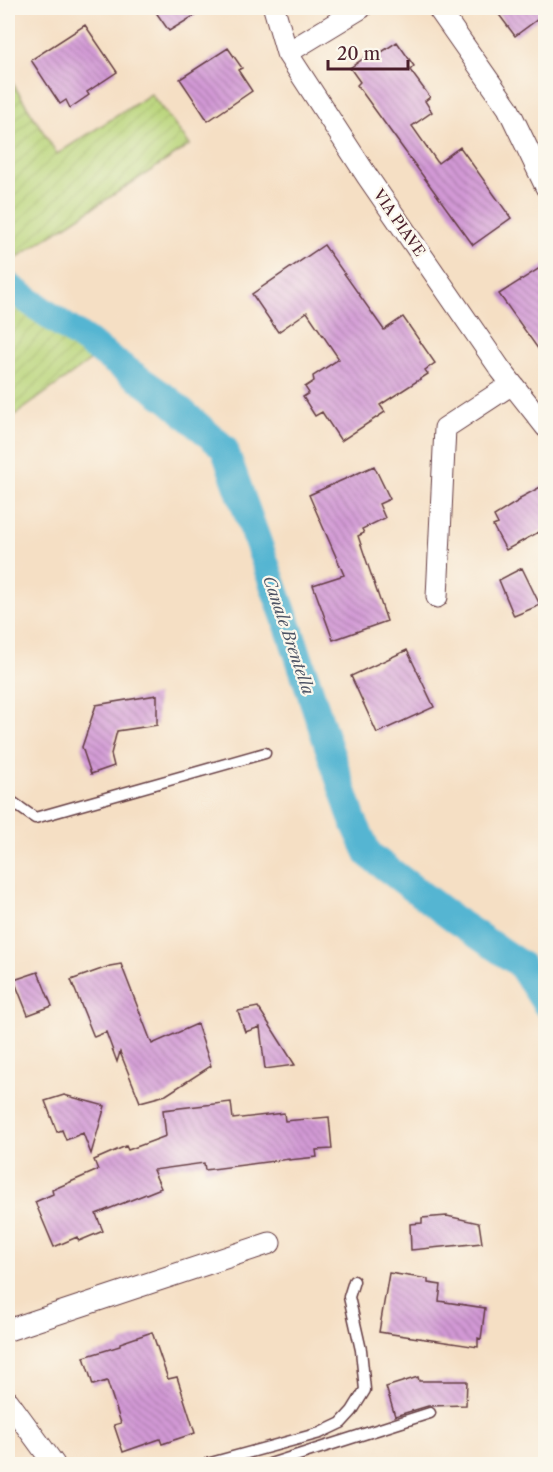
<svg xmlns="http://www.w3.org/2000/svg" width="553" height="1472" font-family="'Libre Caslon Text',serif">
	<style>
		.garden { fill: url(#garden-furrows); stroke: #827a53; stroke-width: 1.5 }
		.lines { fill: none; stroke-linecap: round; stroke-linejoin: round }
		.canal { stroke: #54b5d2; stroke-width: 28 }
		.building { fill: url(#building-back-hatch) }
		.lane-casing { stroke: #643c42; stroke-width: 13 }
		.street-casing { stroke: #643c42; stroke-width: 23 }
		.lane { stroke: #fff; stroke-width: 10 }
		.street { stroke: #fff; stroke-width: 21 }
		.labels { text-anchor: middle; stroke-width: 4.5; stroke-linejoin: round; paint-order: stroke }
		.street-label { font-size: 15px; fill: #4a1f2b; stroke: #fbf7ec }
		.water-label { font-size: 16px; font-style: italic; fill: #4e5465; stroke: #fbf7ec }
	</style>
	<defs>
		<pattern id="garden-furrows" width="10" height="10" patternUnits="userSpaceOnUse" patternTransform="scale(1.5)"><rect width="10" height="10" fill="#bad57b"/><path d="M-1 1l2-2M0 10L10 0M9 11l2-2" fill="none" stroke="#a1b66a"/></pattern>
		<pattern id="building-back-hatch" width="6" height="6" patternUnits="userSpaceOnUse" patternTransform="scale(1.5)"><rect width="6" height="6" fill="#d299d5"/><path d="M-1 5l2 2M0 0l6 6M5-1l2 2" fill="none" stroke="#ac7cad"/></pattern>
	</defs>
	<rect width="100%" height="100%" fill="#fbf7ec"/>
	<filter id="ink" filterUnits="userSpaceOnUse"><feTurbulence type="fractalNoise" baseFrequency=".0167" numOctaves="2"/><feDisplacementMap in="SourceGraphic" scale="12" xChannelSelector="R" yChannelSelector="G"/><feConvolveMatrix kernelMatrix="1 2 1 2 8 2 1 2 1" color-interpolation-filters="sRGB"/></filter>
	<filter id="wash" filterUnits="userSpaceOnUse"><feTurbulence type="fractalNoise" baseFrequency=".008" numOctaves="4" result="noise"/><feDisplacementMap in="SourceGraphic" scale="24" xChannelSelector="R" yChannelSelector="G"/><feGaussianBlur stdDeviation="1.35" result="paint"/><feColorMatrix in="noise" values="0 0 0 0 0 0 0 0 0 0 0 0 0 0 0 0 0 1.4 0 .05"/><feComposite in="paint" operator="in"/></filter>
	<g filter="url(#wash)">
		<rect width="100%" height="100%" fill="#f5dfc4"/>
		<!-- garden -->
		<path class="garden" d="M8 76 57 154 151 94 190 145 10 262 8 260Z
			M8 300 91 360 8 420Z"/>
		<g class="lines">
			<!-- canal -->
			<path class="canal" d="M8 286 169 400 224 448 293 640 352 818 369 855 455 920 520 964 546 1004"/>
		</g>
		<g id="blocks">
			<!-- building -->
			<path class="building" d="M153 8H207L169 31Z
				M494 8H546V13L515 36Z
				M85 25 117 72 87 92 89 95 70 108 66 100 60 104 31 60Z
				M397 42 414 66 410 70 430 97 425 101 432 112 412 126 438 163 460 147 511 218 473 245 357 85 360 82 350 68 370 54 374 57Z
				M228 48 242 68 238 70 252 91 208 121 180 79Z
				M324 245 384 330 403 317 435 363 425 370 428 374 380 405 385 412 341 441 322 412 315 416 303 397 309 393 305 387 314 381 313 376 339 359 307 312 278 332 252 294Z
				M546 264V360L499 294Z
				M374 466 390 499 379 504 385 518 362 529 364 533 358 536 387 621 333 640 313 585 344 575 309 495Z
				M546 484V528L506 550 493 526 498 524 494 516 520 500V498Z
				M522 568 540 605 514 616 499 580Z
				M407 650 434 707 377 733 351 676Z
				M157 695V725L117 731 111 754 114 766 91 774 82 747 96 705Z
				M121 964 152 1044 197 1024 211 1066 166 1095 140 1102 120 1052 117 1062 106 1032 94 1037 71 980 110 966Z
				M38 972 52 1006 28 1015 14 980Z
				M258 1007 269 1024 295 1065 265 1069 260 1027 245 1032 238 1011Z
				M64 1095 105 1106 91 1154 83 1133 66 1140 62 1130 57 1132 45 1101Z
				M231 1102 233 1119 284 1113 285 1121 329 1117 332 1149 316 1150 317 1157 289 1160V1159L205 1170 204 1163 153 1170 161 1188 96 1214 103 1231 79 1241 77 1237 54 1247 35 1202 53 1194 52 1190 98 1170 94 1160 126 1146 128 1150 166 1136 163 1110Z
				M447 1216 479 1223 482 1243 411 1250 410 1224 422 1223V1218Z
				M389 1273 428 1279V1283L441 1285 439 1301 485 1308 481 1339 478 1338V1347L379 1332Z
				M152 1332 168 1379 177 1377 195 1433 162 1444 160 1439 123 1452 114 1425 121 1423 107 1381 93 1385 84 1357 120 1346V1343Z
				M418 1377 419 1381H467L466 1405 428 1406 395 1416 386 1387Z"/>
		</g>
	</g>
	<g filter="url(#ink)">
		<use href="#blocks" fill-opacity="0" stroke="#643c42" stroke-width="1.5"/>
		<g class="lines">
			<defs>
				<path id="lane" d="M8 799 35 818 265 753
					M207 1464 320 1433 341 1423 352 1411 365 1390 361 1350 349 1297 354 1281
					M270 1464 430 1413"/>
				<path id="street" d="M274 8 287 53 367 176 501 370 546 427
					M438 8 508 108 546 187
					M287 53 361 8
					M437 597 445 428 512 384
					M8 1330 270 1243
					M8 1401 54 1464"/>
			</defs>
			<!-- lane casing -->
			<use href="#lane" class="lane-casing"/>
			<!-- street casing -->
			<use href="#street" class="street-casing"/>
			<!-- lane -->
			<use href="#lane" class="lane"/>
			<!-- street -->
			<use href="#street" class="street"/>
		</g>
	</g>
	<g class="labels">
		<!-- street labels -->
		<g class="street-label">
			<text transform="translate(399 223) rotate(55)" y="5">VIA PIAVE</text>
		</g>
		<!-- water labels -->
		<g class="water-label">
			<text transform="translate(289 635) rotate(71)" y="6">Canale Brentella</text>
		</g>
	</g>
	<!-- margin -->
	<rect width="553" height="1472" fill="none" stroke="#fbf7ec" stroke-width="30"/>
	<!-- scale -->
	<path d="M328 60v9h80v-9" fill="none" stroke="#4a1f2b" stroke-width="3"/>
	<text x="337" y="60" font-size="18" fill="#4a1f2b" stroke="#fbf7ec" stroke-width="4.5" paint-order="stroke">20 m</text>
</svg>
